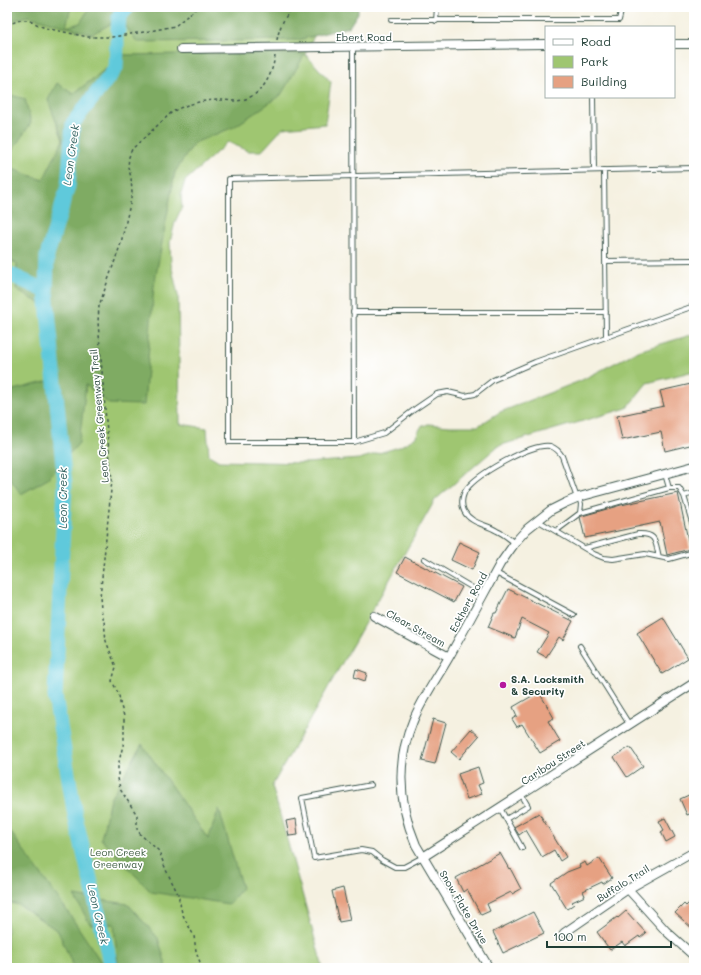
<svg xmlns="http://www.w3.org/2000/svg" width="701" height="975" font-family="Mali,sans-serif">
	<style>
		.green { fill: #9fc671; stroke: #5f8252 }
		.forest { fill: #7fab63; stroke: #4f744c }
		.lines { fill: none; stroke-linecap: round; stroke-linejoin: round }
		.river { stroke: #5fc9db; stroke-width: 15 }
		.building { fill: #e6a182 }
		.lane-casing { stroke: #3f584e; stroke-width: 6 }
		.street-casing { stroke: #3f584e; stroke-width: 10 }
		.path { stroke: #3f584e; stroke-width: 1.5; stroke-dasharray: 3 3; stroke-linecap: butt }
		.lane { stroke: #fff; stroke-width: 4 }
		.street { stroke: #fff; stroke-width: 8 }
		.poi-dot { fill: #b5179e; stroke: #fff; stroke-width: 1.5 }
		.labels { text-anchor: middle; stroke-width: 3.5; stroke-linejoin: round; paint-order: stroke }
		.street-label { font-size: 10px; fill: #1f3d34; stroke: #fff }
		.poi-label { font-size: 10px; font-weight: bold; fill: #1f3d34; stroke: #fff; text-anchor: start }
		.park-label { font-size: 10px; fill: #3f5f43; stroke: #fff }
		.water-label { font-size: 11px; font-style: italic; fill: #2f605e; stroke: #fff }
	</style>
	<rect width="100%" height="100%" fill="#fff"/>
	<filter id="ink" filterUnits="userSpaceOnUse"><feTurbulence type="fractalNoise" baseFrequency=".025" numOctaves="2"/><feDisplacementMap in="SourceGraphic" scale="8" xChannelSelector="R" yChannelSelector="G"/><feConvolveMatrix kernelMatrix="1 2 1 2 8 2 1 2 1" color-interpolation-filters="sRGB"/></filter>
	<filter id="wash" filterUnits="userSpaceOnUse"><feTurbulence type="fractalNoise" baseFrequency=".012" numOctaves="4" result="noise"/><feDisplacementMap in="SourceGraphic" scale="16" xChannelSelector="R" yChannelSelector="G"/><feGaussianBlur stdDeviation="0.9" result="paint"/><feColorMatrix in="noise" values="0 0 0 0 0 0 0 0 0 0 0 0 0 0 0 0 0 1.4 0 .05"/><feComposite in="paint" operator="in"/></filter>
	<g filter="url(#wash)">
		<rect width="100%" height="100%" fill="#f5f1e1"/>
		<!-- green -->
		<path class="green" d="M7 7H333L313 38 305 54 331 82 325 124 283 128 262 151H248L228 142 185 181 181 194 182 207 175 222 170 242 171 264 178 295 180 424 207 428 209 455 219 461 306 463 359 459 399 447 415 438 421 427 428 424 450 426H478L500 412 580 381 638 351 694 334V371L647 383 627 408 498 446 435 500 272 786 323 968H7V56H9L11 44 7 32Z"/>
		<!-- forest -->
		<path class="forest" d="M7 7H71L66 27 80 23 90 7H116L115 13 122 17 132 7H358V13L349 27 298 40 137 42 123 22 116 21 92 34 28 16 7 22Z
			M178 54H305L281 95 234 127 194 143 175 172 154 286 144 405 109 404 86 385 79 443 46 480 21 494 7 474V398L13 390 49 381 43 305 16 290 17 264 7 258V167L43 180 63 140 48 100 57 83 73 94 124 55Z
			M7 94 25 99 31 123 7 158Z
			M142 744 208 839 219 809 242 888 229 904 151 892 101 839 110 799Z
			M7 827 70 915 101 962V968H74L58 931 19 905 7 902Z
			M74 896 128 904 158 938 167 968H118L114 924H90Z"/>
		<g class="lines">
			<!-- river -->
			<path class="river" d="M118 31 119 16 128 7
				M7 273 46 291
				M111 968 107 949 75 816 55 696 65 485 46 291 47 256 68 186 73 123 116 68 117 42"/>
		</g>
		<g id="blocks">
			<!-- building -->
			<path class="building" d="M691 384 694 397V444L665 451 661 432 622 440 617 416 664 406 660 391Z
				M678 493 690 549 667 555 660 522 585 538 580 517 582 516 621 505Z
				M459 542 480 552 472 570 451 560Z
				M405 557 462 587 454 602 397 572Z
				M508 589 573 621 563 640 559 637 546 657 537 652 549 633 522 619 515 638 488 627 494 613H496Z
				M663 617 688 658 662 674 637 633Z
				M356 669 367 673 365 681 354 677Z
				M539 692 554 718 548 721 560 741 540 753 522 724 517 727 512 719 517 716 513 707Z
				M433 719 446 723 435 764 422 761Z
				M471 729 479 736 459 759 451 752Z
				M630 747 643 766 627 777 614 757Z
				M478 767 483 783 478 785 482 794 467 799 458 774Z
				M691 794 694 800V812L687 815 680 799Z
				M539 813 566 857 560 861 554 850 542 857 526 830 519 835 514 827Z
				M665 818 675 837 666 842 661 832 664 830 659 821Z
				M296 819 298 835 289 836 286 821Z
				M500 853 509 869 510 868 521 889 512 894 511 892 487 904 490 911 481 915 467 889 463 892 456 878Z
				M599 858 612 878 603 884 602 882 583 891 585 896 572 902 574 904 567 909 551 883 567 872 580 867 579 865 585 862 587 866Z
				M343 888 350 920 339 922 332 891Z
				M694 898V930L675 913 684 904 686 906Z
				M626 911 646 933 640 938 639 936 625 946 622 942 610 950 597 932 617 917 618 918Z
				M533 912 544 933 503 953 493 932Z"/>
		</g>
	</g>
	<g filter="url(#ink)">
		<use href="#blocks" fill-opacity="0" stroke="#3f584e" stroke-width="1"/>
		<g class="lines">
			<defs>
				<path id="lane" d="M391 20H619L622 7
					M436 21 437 7
					M353 47 354 442
					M593 97 594 170
					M694 168 229 179V442H354L384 433 415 409 437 394 448 392 465 396 475 394 493 380 535 362 694 306
					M604 170 606 336
					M605 261 694 260
					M353 312H606
					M665 474 669 488
					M684 496 694 493
					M580 513 669 488H679L684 496 694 529
					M537 520 594 554 604 558 613 559 645 554 669 559 694 552
					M556 531 580 513 581 504 579 497
					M515 543C509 539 504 534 497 531 486 524 471 524 464 511 460 502 463 492 469 486 482 472 532 443 550 446 556 448 559 451 562 456L577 498
					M585 548 638 534C657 533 655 542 659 557
					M424 559 483 594
					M496 573 574 615
					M580 646 629 724
					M371 785 302 798 314 858 361 850 372 852 382 860 395 867H404L423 857
					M500 808 522 848
					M506 819 528 806 521 794"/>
				<path id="street" d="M674 44H694
					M181 49 546 44
					M374 616 449 657
					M423 857 694 683
					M628 889 666 931 694 956
					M564 933 628 889 694 852
					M489 968 416 845C399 805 396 762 413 721 422 699 437 678 449 657 466 627 483 595 500 564L517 540 527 529 551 510 565 503 579 497 694 466
					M693 968 694 967"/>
			</defs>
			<!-- lane casing -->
			<use href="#lane" class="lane-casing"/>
			<!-- street casing -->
			<use href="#street" class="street-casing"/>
			<!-- path -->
			<path class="path" d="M7 25 20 20H28L45 28 88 37H112L150 31 175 26 198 7
				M277 40C279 28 285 15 294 7
				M202 968 196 951 194 936 186 921 182 913 178 894 166 870 159 851 141 835 137 829V815L120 789 118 778V766L124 741V716L120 703 119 695 112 681 116 667 106 641 104 621 101 609 100 597 112 480 106 421 98 322 99 306 121 243 130 204 132 193 131 177 128 167 129 157 132 149 172 112C186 104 203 100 220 100 227 100 235 102 242 100 263 95 272 75 275 56"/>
			<!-- lane -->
			<use href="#lane" class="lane"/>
			<!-- street -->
			<use href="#street" class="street"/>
		</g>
	</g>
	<!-- markers -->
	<circle class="poi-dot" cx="503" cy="685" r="4"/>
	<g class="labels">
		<!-- street labels -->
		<g class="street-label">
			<text x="364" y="41">Ebert Road</text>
			<text transform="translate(99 416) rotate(-95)" y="4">Leon Creek Greenway Trail</text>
			<text transform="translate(468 602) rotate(-61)" y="4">Eckhert Road</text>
			<text transform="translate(416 628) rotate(29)" y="4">Clear Stream</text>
			<text transform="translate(553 762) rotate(-33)" y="4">Caribou Street</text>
			<text transform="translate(623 883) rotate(-32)" y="4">Buffalo Trail</text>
			<text transform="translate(464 907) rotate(59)" y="4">Snow Flake Drive</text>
		</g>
		<!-- poi labels -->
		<g class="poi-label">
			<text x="511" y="683">S.A. Locksmith<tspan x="511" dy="12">&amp; Security</tspan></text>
		</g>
		<!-- park labels -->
		<g class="park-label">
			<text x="118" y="856">Leon Creek<tspan x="118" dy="12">Greenway</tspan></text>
		</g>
		<!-- water labels -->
		<g class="water-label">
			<text transform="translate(71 155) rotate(-82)" y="4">Leon Creek</text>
			<text transform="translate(63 498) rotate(-90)" y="4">Leon Creek</text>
			<text transform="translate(98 914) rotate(77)" y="4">Leon Creek</text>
		</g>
	</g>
	<!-- margin -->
	<rect width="701" height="975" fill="none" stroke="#fff" stroke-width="24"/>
	<!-- legend -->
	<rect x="545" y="26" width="130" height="72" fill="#ffffff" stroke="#a5b1ae"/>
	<rect x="553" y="39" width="20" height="6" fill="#ffffff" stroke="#a5b1ae"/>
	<text x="581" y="46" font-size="12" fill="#1f3d34">Road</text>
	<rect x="553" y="56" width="20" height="12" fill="#9fc671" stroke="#a5b1ae"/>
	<text x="581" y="66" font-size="12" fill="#1f3d34">Park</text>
	<rect x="553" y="76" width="20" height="12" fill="#e6a182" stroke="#a5b1ae"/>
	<text x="581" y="86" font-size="12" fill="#1f3d34">Building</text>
	<!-- scale -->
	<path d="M547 941v6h124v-6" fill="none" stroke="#1f3d34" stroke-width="2"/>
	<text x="553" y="941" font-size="12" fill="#1f3d34" stroke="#ffffff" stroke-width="3" paint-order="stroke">100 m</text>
</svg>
